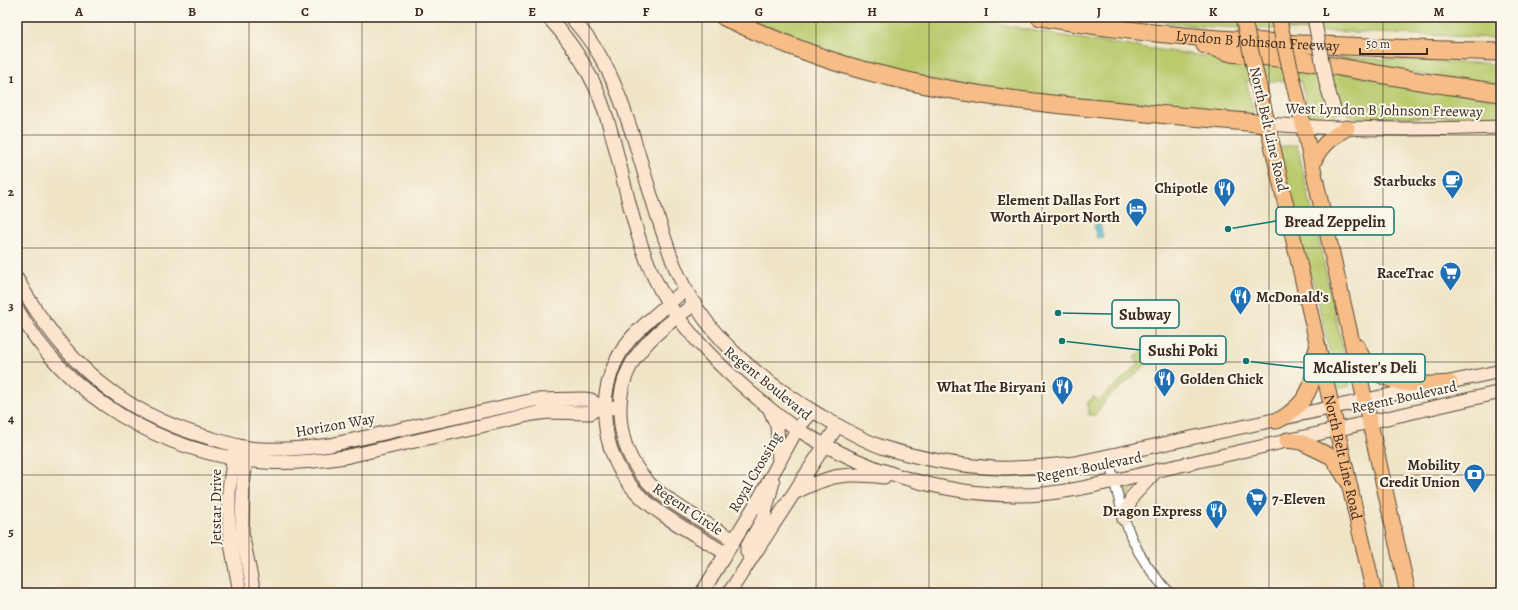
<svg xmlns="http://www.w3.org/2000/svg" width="1518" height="610" font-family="Alegreya,serif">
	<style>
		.green { fill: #bacb6e; stroke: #7a7a46 }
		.water { fill: #54c1cd; stroke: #487676 }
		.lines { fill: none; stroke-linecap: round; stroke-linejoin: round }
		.street-casing { stroke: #564637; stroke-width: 11 }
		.secondary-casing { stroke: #564637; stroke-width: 15 }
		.primary-casing { stroke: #564637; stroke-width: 17 }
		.highway-casing { stroke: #564637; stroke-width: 19 }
		.street { stroke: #fff; stroke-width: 9 }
		.secondary { stroke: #fbe5cf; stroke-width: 13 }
		.primary { stroke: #f6be86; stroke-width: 15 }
		.highway { stroke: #f6be86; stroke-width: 17 }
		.secondary-bridge-casing { stroke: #564637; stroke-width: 15; stroke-linecap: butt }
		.primary-bridge-casing { stroke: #564637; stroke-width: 17; stroke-linecap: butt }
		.secondary-bridge { stroke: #fbe5cf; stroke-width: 13 }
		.primary-bridge { stroke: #f6be86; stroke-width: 15 }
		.grid { fill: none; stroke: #3b2a1e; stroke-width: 1; stroke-opacity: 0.55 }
		.labels { text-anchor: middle; stroke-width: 4; stroke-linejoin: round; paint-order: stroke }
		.street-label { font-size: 15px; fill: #3b2a1e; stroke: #fbf7ec }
		.poi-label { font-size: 15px; font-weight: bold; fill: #3b2a1e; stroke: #fbf7ec; text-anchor: end }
		.leader { fill: none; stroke: #0f766e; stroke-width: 1.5 }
		.callout-dot { fill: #0f766e; stroke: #fbf7ec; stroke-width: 1.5 }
		.callout { fill: #fbf7ec; stroke: #0f766e; stroke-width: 1.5 }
		.callout-label { font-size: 16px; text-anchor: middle; font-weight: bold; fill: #3b2a1e }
		.neatline { fill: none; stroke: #3b2a1e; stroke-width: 1.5 }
		.grid-label { font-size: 13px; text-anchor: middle; font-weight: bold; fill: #3b2a1e }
	</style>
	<rect width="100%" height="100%" fill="#fbf7ec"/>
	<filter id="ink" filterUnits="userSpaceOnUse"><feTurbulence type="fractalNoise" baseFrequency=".025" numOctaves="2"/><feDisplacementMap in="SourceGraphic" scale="8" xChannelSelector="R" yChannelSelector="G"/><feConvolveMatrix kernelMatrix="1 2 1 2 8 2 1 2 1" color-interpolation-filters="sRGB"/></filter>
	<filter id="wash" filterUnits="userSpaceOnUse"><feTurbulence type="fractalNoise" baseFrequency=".012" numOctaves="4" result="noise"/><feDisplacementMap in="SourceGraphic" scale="16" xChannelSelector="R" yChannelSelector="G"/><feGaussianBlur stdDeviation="0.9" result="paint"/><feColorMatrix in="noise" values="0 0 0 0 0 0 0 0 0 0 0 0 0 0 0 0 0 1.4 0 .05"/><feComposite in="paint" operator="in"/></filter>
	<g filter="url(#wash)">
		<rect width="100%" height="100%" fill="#efe4c6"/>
		<!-- green -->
		<path class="green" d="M739 17H959L1080 39 1203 56 1298 66 1501 100V116L1355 118 1342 110 1334 116 1337 120 1336 122 1319 121 1316 117 1312 119 1309 117 1301 81H1246L1254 114 1010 93 938 81 844 57Z
			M1125 17H1501V38L1197 26Z
			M1329 57 1501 64V90Z
			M1297 145 1350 380 1349 386 1340 388 1337 383 1315 289 1303 253 1278 147Z
			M1144 351 1149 354V362L1106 400 1095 415H1089L1087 404 1094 396 1098 401 1139 364 1134 358 1140 353Z
			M1135 482 1136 484 1125 498 1122 486Z"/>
		<!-- water -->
		<path class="water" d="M1100 224 1103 237 1097 238 1094 225Z"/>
	</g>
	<g filter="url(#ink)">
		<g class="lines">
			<defs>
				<path id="street" d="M1108 456C1122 512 1127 550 1170 593"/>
				<path id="secondary" d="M548 17C568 38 584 62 596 88 625 157 627 238 668 303 691 338 720 366 751 393 767 406 782 420 800 431 864 470 938 494 1015 495 1069 496 1125 477 1177 466 1285 442 1393 416 1501 392
					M571 17C582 30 592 42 600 56 615 81 624 109 633 136 646 178 658 221 673 262 701 334 757 378 821 416 841 427 863 441 885 448 919 458 961 466 996 468 1023 469 1049 466 1075 463L1501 371
					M1267 124C1345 130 1423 130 1501 127
					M17 279C62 360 119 413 210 438 227 443 245 449 263 449 285 450 308 448 330 445L534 400 584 399 591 400 599 407
					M686 289C668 304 648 320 632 337 593 381 597 452 637 493 659 516 698 536 725 553
					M695 304C675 318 653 334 638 354 610 392 616 446 646 480 667 503 707 523 734 540
					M17 309C67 398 164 454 264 462 291 464 319 461 345 457L533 414 548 412 590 413 599 407 620 408
					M770 410 777 426 779 463
					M235 449 229 489V533L240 593
					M247 452 243 486 242 533 254 593
					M794 493C830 475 844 472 884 477
					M1124 519 1132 497 1157 470
					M751 557 747 552V547L764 517 773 482
					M702 593 760 497 797 429 813 411
					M729 593 838 425"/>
				<g id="primary">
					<path id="s1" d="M1263 105 1374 593"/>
					<path d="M1299 106 1408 593"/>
					<path d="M1312 166C1318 147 1330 138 1347 128"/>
					<path d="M1357 346C1360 351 1361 356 1364 360 1385 388 1418 385 1450 383"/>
					<path d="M1276 421C1283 419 1287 415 1292 411 1314 393 1313 377 1316 351"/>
					<path d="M1287 440 1301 442 1332 457 1346 479"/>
				</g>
				<g id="highway">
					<path d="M724 17C768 37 812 56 859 69 992 106 1131 110 1267 124"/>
					<path id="s2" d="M1040 17C1192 44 1347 46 1501 52"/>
					<path d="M1205 45 1231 53 1305 61 1424 82 1501 93"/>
				</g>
			</defs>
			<!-- street casing -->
			<use href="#street" class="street-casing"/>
			<!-- secondary casing -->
			<use href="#secondary" class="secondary-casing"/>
			<!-- primary casing -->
			<use href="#primary" class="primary-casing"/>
			<!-- highway casing -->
			<use href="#highway" class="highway-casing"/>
			<!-- street -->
			<use href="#street" class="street"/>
			<!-- secondary -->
			<use href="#secondary" class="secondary"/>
			<!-- primary -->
			<use href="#primary" class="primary"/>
			<!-- highway -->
			<use href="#highway" class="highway"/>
			<defs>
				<path id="secondary-bridge" d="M1314 17 1326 83 1334 109"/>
				<path id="primary-bridge" d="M1243 17 1263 105
					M1278 17 1299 106"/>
			</defs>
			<!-- secondary-bridge casing -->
			<use href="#secondary-bridge" class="secondary-bridge-casing"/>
			<!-- primary-bridge casing -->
			<use href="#primary-bridge" class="primary-bridge-casing"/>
			<!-- secondary-bridge -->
			<use href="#secondary-bridge" class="secondary-bridge"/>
			<!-- primary-bridge -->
			<use href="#primary-bridge" class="primary-bridge"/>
		</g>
	</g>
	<!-- grid -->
	<path class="grid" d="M135 17V593M249 17V593M362 17V593M476 17V593M589 17V593M702 17V593M816 17V593M929 17V593M1042 17V593M1156 17V593M1269 17V593M1383 17V593M17 135H1501M17 248H1501M17 362H1501M17 475H1501"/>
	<!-- icons -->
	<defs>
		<symbol id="cafe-pin" viewBox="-11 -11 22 30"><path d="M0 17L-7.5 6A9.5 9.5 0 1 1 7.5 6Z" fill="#1f6fb2" stroke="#fbf7ec"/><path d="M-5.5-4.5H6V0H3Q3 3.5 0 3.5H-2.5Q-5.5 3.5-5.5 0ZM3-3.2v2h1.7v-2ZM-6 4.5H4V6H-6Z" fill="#fff"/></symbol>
		<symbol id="restaurant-pin" viewBox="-11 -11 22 30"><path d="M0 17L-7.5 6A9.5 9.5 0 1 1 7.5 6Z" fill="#1f6fb2" stroke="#fbf7ec"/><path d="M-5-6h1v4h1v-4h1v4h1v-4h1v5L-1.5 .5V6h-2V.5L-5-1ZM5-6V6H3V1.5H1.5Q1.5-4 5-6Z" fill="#fff"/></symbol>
		<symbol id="hotel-pin" viewBox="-11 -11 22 30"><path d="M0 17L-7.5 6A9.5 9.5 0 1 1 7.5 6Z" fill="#1f6fb2" stroke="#fbf7ec"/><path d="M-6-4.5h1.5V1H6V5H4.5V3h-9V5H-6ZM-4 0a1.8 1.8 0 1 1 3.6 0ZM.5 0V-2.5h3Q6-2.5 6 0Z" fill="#fff"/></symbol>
		<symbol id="supermarket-pin" viewBox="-11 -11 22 30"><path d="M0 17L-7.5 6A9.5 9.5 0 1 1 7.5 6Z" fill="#1f6fb2" stroke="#fbf7ec"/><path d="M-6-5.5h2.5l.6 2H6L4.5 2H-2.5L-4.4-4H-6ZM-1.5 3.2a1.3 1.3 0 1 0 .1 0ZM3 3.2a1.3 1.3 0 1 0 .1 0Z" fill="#fff"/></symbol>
		<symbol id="bank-pin" viewBox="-11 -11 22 30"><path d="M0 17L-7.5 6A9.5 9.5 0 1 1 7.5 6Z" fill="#1f6fb2" stroke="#fbf7ec"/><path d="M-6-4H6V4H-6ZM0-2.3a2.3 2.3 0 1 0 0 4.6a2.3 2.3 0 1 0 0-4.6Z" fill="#fff"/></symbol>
	</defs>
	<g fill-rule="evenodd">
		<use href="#cafe-pin" x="1440" y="168" width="25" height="34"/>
		<use href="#restaurant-pin" x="1212" y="176" width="25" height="34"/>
		<use href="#hotel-pin" x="1124" y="196" width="25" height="34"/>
		<use href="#supermarket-pin" x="1438" y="260" width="25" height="34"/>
		<use href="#restaurant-pin" x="1228" y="284" width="25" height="34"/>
		<use href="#restaurant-pin" x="1152" y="366" width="25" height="34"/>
		<use href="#restaurant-pin" x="1050" y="374" width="25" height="34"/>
		<use href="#bank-pin" x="1462" y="462" width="25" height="34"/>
		<use href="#supermarket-pin" x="1244" y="486" width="25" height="34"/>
		<use href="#restaurant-pin" x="1204" y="498" width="25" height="34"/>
	</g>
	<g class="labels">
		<!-- street labels -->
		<g class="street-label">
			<text dy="5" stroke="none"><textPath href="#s2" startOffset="219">Lyndon B Johnson Freeway</textPath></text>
			<text transform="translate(1384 110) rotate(1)" y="5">West Lyndon B Johnson Freeway</text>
			<text transform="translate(1269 129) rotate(77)" y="5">North Belt Line Road</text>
			<text transform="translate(768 383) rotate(39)" y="5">Regent Boulevard</text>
			<text transform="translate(1404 397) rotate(-12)" y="5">Regent Boulevard</text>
			<text transform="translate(335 425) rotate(-10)" y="5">Horizon Way</text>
			<text dy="5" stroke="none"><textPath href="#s1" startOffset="361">North Belt Line Road</textPath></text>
			<text transform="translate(1089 467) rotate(-11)" y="5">Regent Boulevard</text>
			<text transform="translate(755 472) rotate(-60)" y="5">Royal Crossing</text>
			<text transform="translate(216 507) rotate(-90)" y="5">Jetstar Drive</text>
			<text transform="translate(688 509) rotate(34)" y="5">Regent Circle</text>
		</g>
		<!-- poi labels -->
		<g class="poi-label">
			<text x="1436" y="186">Starbucks</text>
			<text x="1208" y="193">Chipotle</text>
			<text x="1120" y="205">Element Dallas Fort<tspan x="1120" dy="17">Worth Airport North</tspan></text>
			<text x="1434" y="278">RaceTrac</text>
			<text x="1256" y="302" text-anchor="start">McDonald's</text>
			<text x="1180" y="384" text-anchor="start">Golden Chick</text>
			<text x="1046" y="392">What The Biryani</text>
			<text x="1460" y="470">Mobility<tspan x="1460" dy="17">Credit Union</tspan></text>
			<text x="1272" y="504" text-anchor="start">7-Eleven</text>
			<text x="1202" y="516">Dragon Express</text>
		</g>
	</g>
	<!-- callouts -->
	<path class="leader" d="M1228 229L1276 221M1058 313L1112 314M1062 341L1140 350M1246 361L1304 368"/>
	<g class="callout-dot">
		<circle cx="1228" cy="229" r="4"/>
		<circle cx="1058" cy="313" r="4"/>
		<circle cx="1062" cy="341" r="4"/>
		<circle cx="1246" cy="361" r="4"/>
	</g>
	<g class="callout">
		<rect x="1276" y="207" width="118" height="28" rx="4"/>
		<rect x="1112" y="300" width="67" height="28" rx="4"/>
		<rect x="1140" y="336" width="86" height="28" rx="4"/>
		<rect x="1304" y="354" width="121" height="28" rx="4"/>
	</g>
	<g class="callout-label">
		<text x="1335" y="227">Bread Zeppelin</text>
		<text x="1145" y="320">Subway</text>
		<text x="1183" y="356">Sushi Poki</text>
		<text x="1365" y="373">McAlister's Deli</text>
	</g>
	<!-- margin -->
	<rect width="1518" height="610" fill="none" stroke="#fbf7ec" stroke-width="44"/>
	<!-- scale -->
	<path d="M1360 48v6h67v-6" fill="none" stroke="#3b2a1e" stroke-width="2"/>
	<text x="1366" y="48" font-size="12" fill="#3b2a1e" stroke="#fbf7ec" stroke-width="3" paint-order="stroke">50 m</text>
	<rect x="22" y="22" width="1474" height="566" class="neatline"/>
	<g class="grid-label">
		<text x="79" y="16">A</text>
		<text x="192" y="16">B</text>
		<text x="305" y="16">C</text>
		<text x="419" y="16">D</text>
		<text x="532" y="16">E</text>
		<text x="646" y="16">F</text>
		<text x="759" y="16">G</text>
		<text x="872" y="16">H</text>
		<text x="986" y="16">I</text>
		<text x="1099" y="16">J</text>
		<text x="1213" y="16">K</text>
		<text x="1326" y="16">L</text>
		<text x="1439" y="16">M</text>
		<text x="11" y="83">1</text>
		<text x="11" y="196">2</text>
		<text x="11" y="310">3</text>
		<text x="11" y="423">4</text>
		<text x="11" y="536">5</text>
	</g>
</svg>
